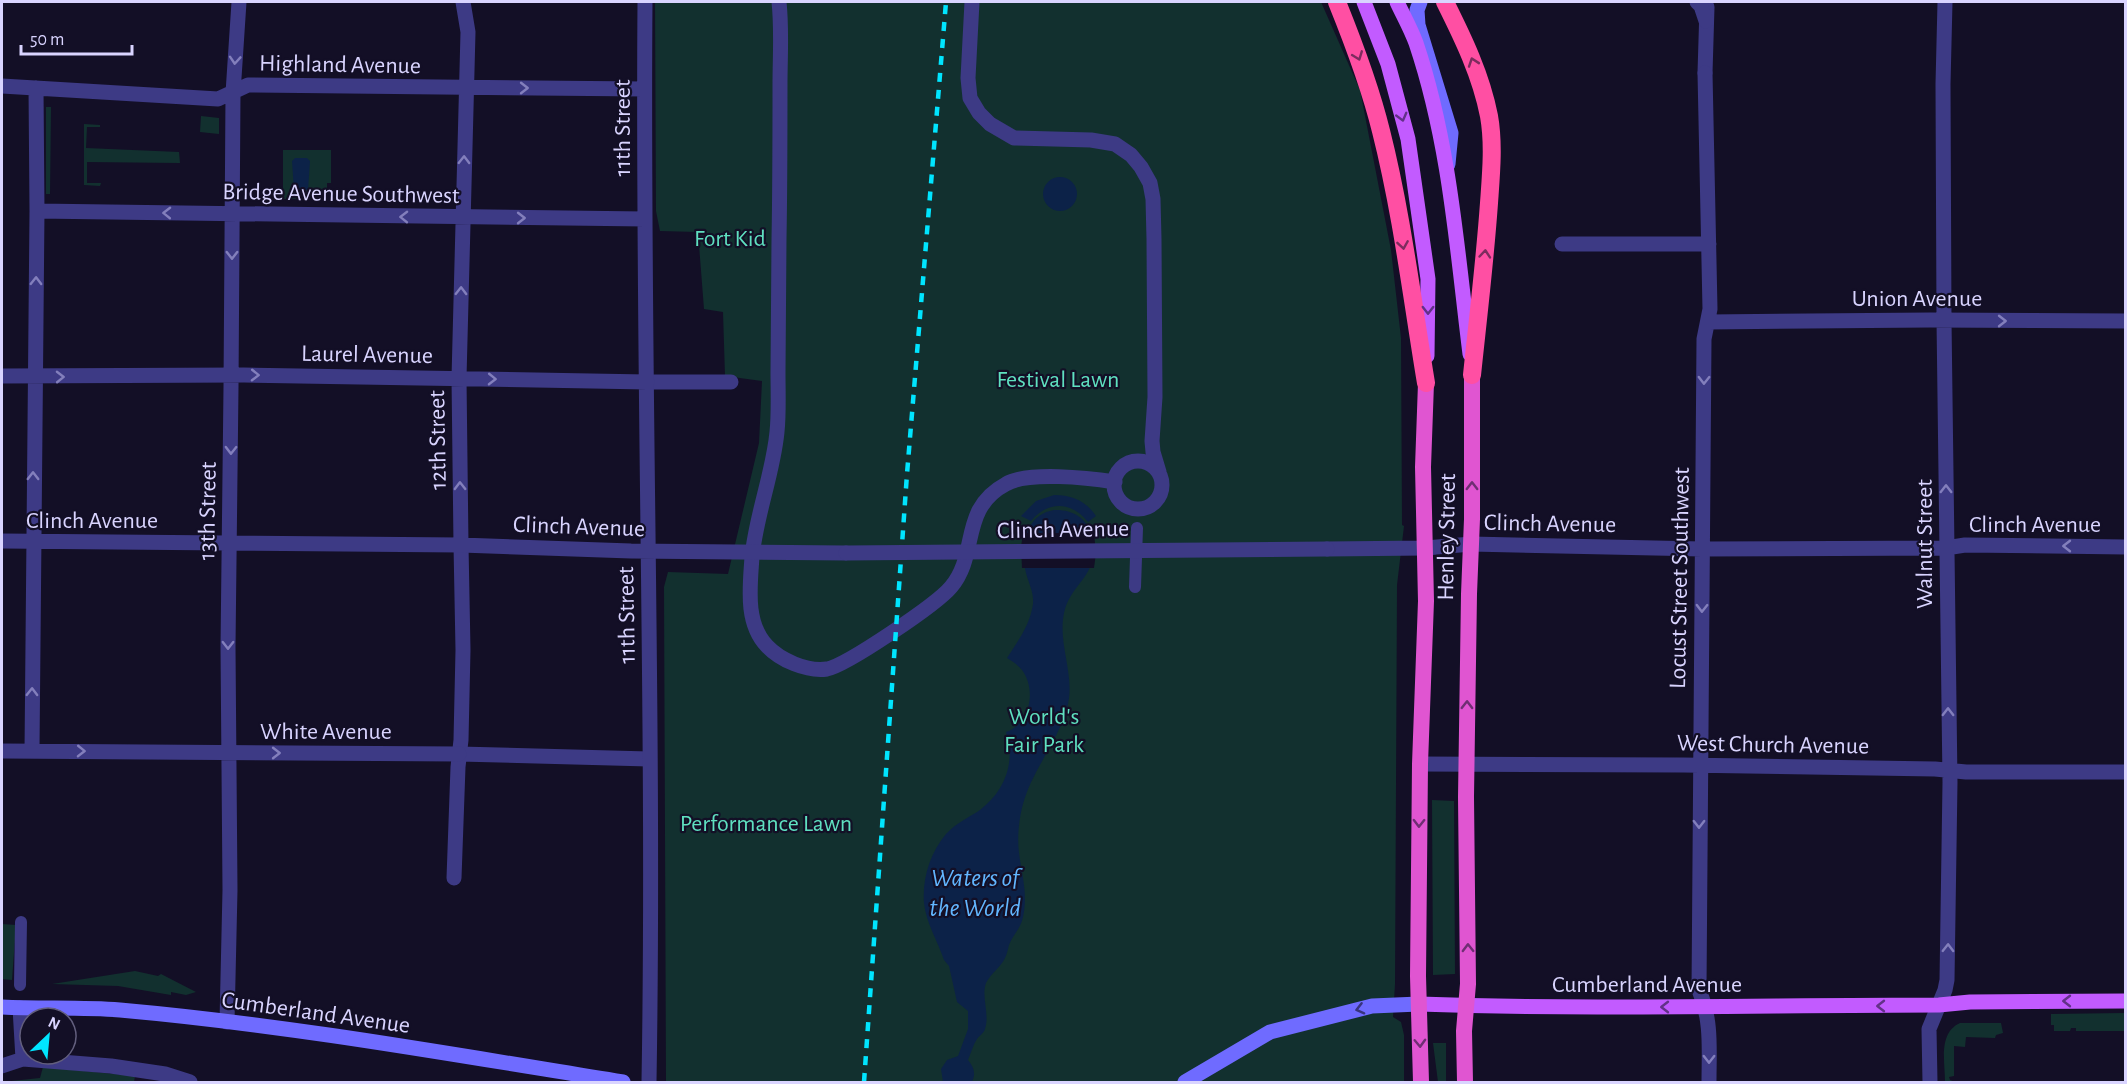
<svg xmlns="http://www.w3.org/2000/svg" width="2127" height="1084" font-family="'Alegreya Sans',sans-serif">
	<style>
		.green { fill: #12302f }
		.water { fill: #0c2248 }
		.pier { fill: #130f26 }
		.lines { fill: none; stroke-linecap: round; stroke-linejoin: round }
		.pedestrian { stroke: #3d3a85; stroke-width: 12 }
		.minor { stroke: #3d3a85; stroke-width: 15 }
		.tertiary { stroke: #3d3a85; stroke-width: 15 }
		.secondary { stroke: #6f6bff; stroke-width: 15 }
		.primary { stroke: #c25bff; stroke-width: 15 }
		.trunk { stroke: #e055d1; stroke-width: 16 }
		.motorway { stroke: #ff4fa3; stroke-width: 18 }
		.rail { stroke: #00e5ff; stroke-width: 4.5; stroke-dasharray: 9 8; stroke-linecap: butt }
		.tertiary-bridge { stroke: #3d3a85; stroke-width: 15 }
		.oneway { stroke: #7d2c5e }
		.oneway2 { stroke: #837fbc }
		.oneway3 { stroke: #623188 }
		.oneway4 { stroke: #6f2e73 }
		.oneway5 { stroke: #38347d }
		.labels { text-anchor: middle; stroke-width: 4.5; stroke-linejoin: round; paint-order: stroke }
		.street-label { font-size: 24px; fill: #d9d4ff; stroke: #130f26 }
		.park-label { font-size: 24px; fill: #5fe0c0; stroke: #130f26 }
		.water-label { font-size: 26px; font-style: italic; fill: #62b6ff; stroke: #130f26 }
	</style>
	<rect width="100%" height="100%" fill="#130f26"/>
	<!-- green -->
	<path class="green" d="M655 2H1321L1360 90 1391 250 1401 338 1402 525 1404 526 1397 585 1395 984 1393 1017 1401 1022 1404 1035V1082H666L664 587 668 572 728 574 759 443 762 381 725 376 723 312 704 309 698 232 660 231 656 211Z
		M46 107H51L50 194H46Z
		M201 116 219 118V134L200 132Z
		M84 124 100 125V127H87L86 148 179 152 180 163 87 162V183H101L100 186 84 185Z
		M283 150H331V183H327V199H283Z
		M1432 800 1454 801 1455 974 1433 975Z
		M2 924 16 925 12 980 2 979Z
		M135 971 158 976 161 974 196 992 186 995 171 992V995L118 986 52 984Z
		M2125 1013V1031H2076V1028H2071L2070 1031H2054V1025H2051V1014Z
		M1960 1023H2001L2003 1033 1996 1035 1995 1038 1966 1037 1965 1047 1954 1046V1076L1949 1077 1950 1080 1955 1082H1945C1945 1062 1938 1033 1960 1023Z
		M1433 1043H1446V1082H1438Z
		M43 1067 135 1076 134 1082H2L40 1078Z"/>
	<!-- water -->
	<path class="water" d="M295 158H307L310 161 308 190H294L292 161Z
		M1043 194a17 17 0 1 1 34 0a17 17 0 1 1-34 0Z
		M1054 495C1072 495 1086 501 1096 516L1088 522C1072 501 1047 501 1031 521L1021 516 1036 501Z
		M1054 510C1071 509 1087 517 1091 535 1101 575 1074 580 1065 609 1056 641 1075 672 1068 704 1059 741 1033 768 1023 804 1019 818 1017 838 1019 853 1022 876 1028 894 1023 917 1021 928 1013 935 1009 945 1008 949 1007 954 1005 958 1001 967 991 973 986 983 981 997 990 1014 985 1029 984 1033 980 1035 977 1039 973 1045 971 1053 968 1060 974 1067 976 1074 972 1082H943L941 1069 947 1060 958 1056 968 1029V1011L957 1002 949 966 944 960C938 942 926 923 924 903 922 879 930 853 946 834 956 823 968 818 980 810 1005 791 1016 762 1006 732 1030 724 1037 690 1022 670 1018 665 1012 661 1007 658 1018 641 1030 625 1033 604 1034 593 1029 584 1026 573 1020 548 1024 515 1054 510Z"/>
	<!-- pier -->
	<path class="pier" d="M1023 533H1094L1096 553 1094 568H1022L1021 547Z"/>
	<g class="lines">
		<!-- pedestrian -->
		<path class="pedestrian" d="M1135 587 1137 528
			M20 985 21 922"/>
		<!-- minor -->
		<path class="minor" d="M779 2C782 29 780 57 780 84 780 136 780 187 779 239 779 283 778 327 778 372 778 392 779 413 777 432 773 474 756 515 752 557 750 587 745 623 767 646 780 660 807 672 827 669 847 665 937 604 951 587 979 554 959 509 1006 484 1028 471 1089 478 1115 482
			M972 2 968 78 970 98 979 113 990 124 1014 138 1091 140 1115 144 1131 155 1141 167 1150 183 1153 199 1154 239 1155 397 1152 441 1153 452 1159 472
			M1705 73 1707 7
			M647 382H731
			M1114 485a24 24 0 1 1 48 0a24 24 0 1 1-48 0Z
			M459 754 649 759
			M454 878 458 767 461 740 463 650 461 545
			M20 1008 23 1059
			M2 1066 23 1059 111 1066 165 1074 190 1082"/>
		<!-- tertiary -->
		<path class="tertiary" d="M645 2C642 362 655 722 649 1082
			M1697 2 1701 6 1706 21
			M1705 73 1710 309 1704 339 1699 990C1712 1020 1709 1050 1709 1082
			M2 86 218 99 248 85 644 89
			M37 211 645 219
			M1562 244H1709
			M1708 322 1930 320 2126 321
			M2 376 244 375 647 382
			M2 541 461 545 631 551 846 553
			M461 545 459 378 468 32 463 2
			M1327 549 1426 548 1471 544 1702 549 1946 548 1965 545 2126 547
			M2 751 459 754
			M32 751 37 211 36 88
			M1420 764 1683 765 1935 769 1966 772H2126
			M227 1022 230 890 228 647 231 387 233 93 239 2
			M1930 1082 1929 1029 1945 990 1947 980 1950 782 1944 320 1943 84 1945 2"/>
		<!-- secondary -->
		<path class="secondary" d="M1420 2 1417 10 1418 25 1451 133 1448 164
			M2 1007C41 1009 81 1007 120 1010 288 1025 456 1055 623 1082
			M1185 1082 1270 1032 1372 1006 1419 1004"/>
		<!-- primary -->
		<path class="primary" d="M1364 2 1388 64 1408 139 1428 279 1427 356
			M1397 2C1403 15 1411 29 1416 43 1450 144 1457 250 1470 354
			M1419 1004C1592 1010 1766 1005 1939 1005L1970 1002 2126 1001"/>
		<!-- trunk -->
		<path class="trunk" d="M1421 1082 1418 976 1420 764 1426 601 1423 467 1426 383
			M1465 1082 1464 1031 1468 984 1466 797 1469 594 1472 519V375"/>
		<!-- motorway -->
		<path class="motorway" d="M1337 2C1354 44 1370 86 1381 131 1402 214 1412 299 1426 383
			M1445 2C1463 38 1481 75 1489 116 1494 144 1491 175 1489 203 1485 260 1478 318 1472 375"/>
		<!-- rail -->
		<path class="rail" d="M864 1082 907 474 946 2"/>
		<!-- tertiary-bridge -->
		<path class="tertiary-bridge" d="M846 553 1327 549"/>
	</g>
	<!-- one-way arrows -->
	<defs><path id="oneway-chevron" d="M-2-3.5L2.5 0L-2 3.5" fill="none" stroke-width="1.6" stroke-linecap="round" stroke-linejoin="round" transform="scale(1.5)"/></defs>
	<g class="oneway">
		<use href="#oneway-chevron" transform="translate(1358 56) rotate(69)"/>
		<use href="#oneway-chevron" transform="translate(1473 62) rotate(-109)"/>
		<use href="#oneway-chevron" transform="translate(1403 245) rotate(81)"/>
		<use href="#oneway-chevron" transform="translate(1485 254) rotate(-85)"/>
	</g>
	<g class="oneway2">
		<use href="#oneway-chevron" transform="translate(235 60) rotate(94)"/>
		<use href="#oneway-chevron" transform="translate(524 88)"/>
		<use href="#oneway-chevron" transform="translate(464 160) rotate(-89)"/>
		<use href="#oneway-chevron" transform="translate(167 213) rotate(-179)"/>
		<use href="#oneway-chevron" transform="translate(404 217) rotate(-179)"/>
		<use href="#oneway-chevron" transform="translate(521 218)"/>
		<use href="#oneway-chevron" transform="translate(232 255) rotate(90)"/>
		<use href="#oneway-chevron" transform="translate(36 281) rotate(-89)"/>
		<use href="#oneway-chevron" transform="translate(461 291) rotate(-89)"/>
		<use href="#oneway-chevron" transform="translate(2002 321)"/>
		<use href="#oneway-chevron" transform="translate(255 375) rotate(1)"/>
		<use href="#oneway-chevron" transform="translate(60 377) rotate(-1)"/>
		<use href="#oneway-chevron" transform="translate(492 379) rotate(1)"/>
		<use href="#oneway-chevron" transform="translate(1704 380) rotate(91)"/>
		<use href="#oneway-chevron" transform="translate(231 450) rotate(91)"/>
		<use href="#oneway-chevron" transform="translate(33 476) rotate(-90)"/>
		<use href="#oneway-chevron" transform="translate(460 486) rotate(-91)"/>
		<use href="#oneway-chevron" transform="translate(1946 489) rotate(-90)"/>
		<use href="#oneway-chevron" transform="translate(2067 546) rotate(-180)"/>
		<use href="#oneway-chevron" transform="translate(1702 608) rotate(91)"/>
		<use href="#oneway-chevron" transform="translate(228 645) rotate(90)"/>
		<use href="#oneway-chevron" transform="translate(32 692) rotate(-89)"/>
		<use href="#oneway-chevron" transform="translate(1948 712) rotate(-90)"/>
		<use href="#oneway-chevron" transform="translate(81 751) rotate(1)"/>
		<use href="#oneway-chevron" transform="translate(276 753)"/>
		<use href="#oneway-chevron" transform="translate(1699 824) rotate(90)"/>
		<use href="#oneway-chevron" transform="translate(1948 948) rotate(-89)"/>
		<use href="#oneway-chevron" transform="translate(1709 1059) rotate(90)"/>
	</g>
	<g class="oneway3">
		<use href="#oneway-chevron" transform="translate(1402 117) rotate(75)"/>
		<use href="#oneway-chevron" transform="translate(1428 310) rotate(90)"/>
		<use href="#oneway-chevron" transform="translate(2067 1001) rotate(180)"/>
		<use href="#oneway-chevron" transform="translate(1881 1006) rotate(180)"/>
		<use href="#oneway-chevron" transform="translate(1665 1007) rotate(180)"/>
	</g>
	<g class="oneway4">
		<use href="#oneway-chevron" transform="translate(1472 486) rotate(-90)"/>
		<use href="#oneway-chevron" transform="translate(1467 705) rotate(-89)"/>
		<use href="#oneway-chevron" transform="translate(1419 823) rotate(91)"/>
		<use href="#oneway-chevron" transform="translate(1468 948) rotate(-91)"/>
		<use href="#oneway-chevron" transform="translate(1420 1043) rotate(88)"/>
	</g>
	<use class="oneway5" href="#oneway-chevron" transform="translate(1360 1009) rotate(166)"/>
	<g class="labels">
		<!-- street labels -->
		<g class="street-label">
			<text transform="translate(340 64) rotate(1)" y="8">Highland Avenue</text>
			<text transform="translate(622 128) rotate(-90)" y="8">11th Street</text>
			<text transform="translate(341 193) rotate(1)" y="8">Bridge Avenue Southwest</text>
			<text x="1917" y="306">Union Avenue</text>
			<text transform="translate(367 354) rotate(1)" y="8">Laurel Avenue</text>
			<text transform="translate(437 440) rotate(-91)" y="8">12th Street</text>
			<text transform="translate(207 511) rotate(-89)" y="8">13th Street</text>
			<text x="92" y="528">Clinch Avenue</text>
			<text transform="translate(1550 523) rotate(1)" y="8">Clinch Avenue</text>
			<text x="2035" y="532">Clinch Avenue</text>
			<text transform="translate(579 526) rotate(2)" y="8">Clinch Avenue</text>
			<text transform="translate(1063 529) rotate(-1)" y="8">Clinch Avenue</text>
			<text transform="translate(1446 537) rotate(-89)" y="8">Henley Street</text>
			<text transform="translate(1924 544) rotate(-90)" y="8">Walnut Street</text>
			<text transform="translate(1679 578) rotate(-89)" y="8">Locust Street Southwest</text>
			<text transform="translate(626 615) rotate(-91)" y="8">11th Street</text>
			<text x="326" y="739">White Avenue</text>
			<text transform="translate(1773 744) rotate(1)" y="8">West Church Avenue</text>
			<text x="1647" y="992">Cumberland Avenue</text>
			<text transform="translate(316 1012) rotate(8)" y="8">Cumberland Avenue</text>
		</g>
		<!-- park labels -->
		<g class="park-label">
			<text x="730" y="246">Fort Kid</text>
			<text x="1058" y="387">Festival Lawn</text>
			<text x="1044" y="724">World's<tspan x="1044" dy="28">Fair Park</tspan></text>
			<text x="766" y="831">Performance Lawn</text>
		</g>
		<!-- water labels -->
		<g class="water-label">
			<text x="975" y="886">Waters of<tspan x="975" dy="30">the World</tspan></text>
		</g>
	</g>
	<!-- border -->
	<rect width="2127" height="1084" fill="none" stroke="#d9d4ff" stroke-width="6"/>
	<!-- north arrow -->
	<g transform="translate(48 1036) rotate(26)"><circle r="28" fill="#130f26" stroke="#625e7d" stroke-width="1.5"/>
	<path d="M0-4.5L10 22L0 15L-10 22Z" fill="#00e5ff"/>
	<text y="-9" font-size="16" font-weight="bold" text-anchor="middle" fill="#d9d4ff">N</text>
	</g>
	<!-- scale -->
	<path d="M21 45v9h111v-9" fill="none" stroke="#d9d4ff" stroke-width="3"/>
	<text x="30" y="45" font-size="18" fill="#d9d4ff" stroke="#130f26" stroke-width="4.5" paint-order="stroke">50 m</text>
</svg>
